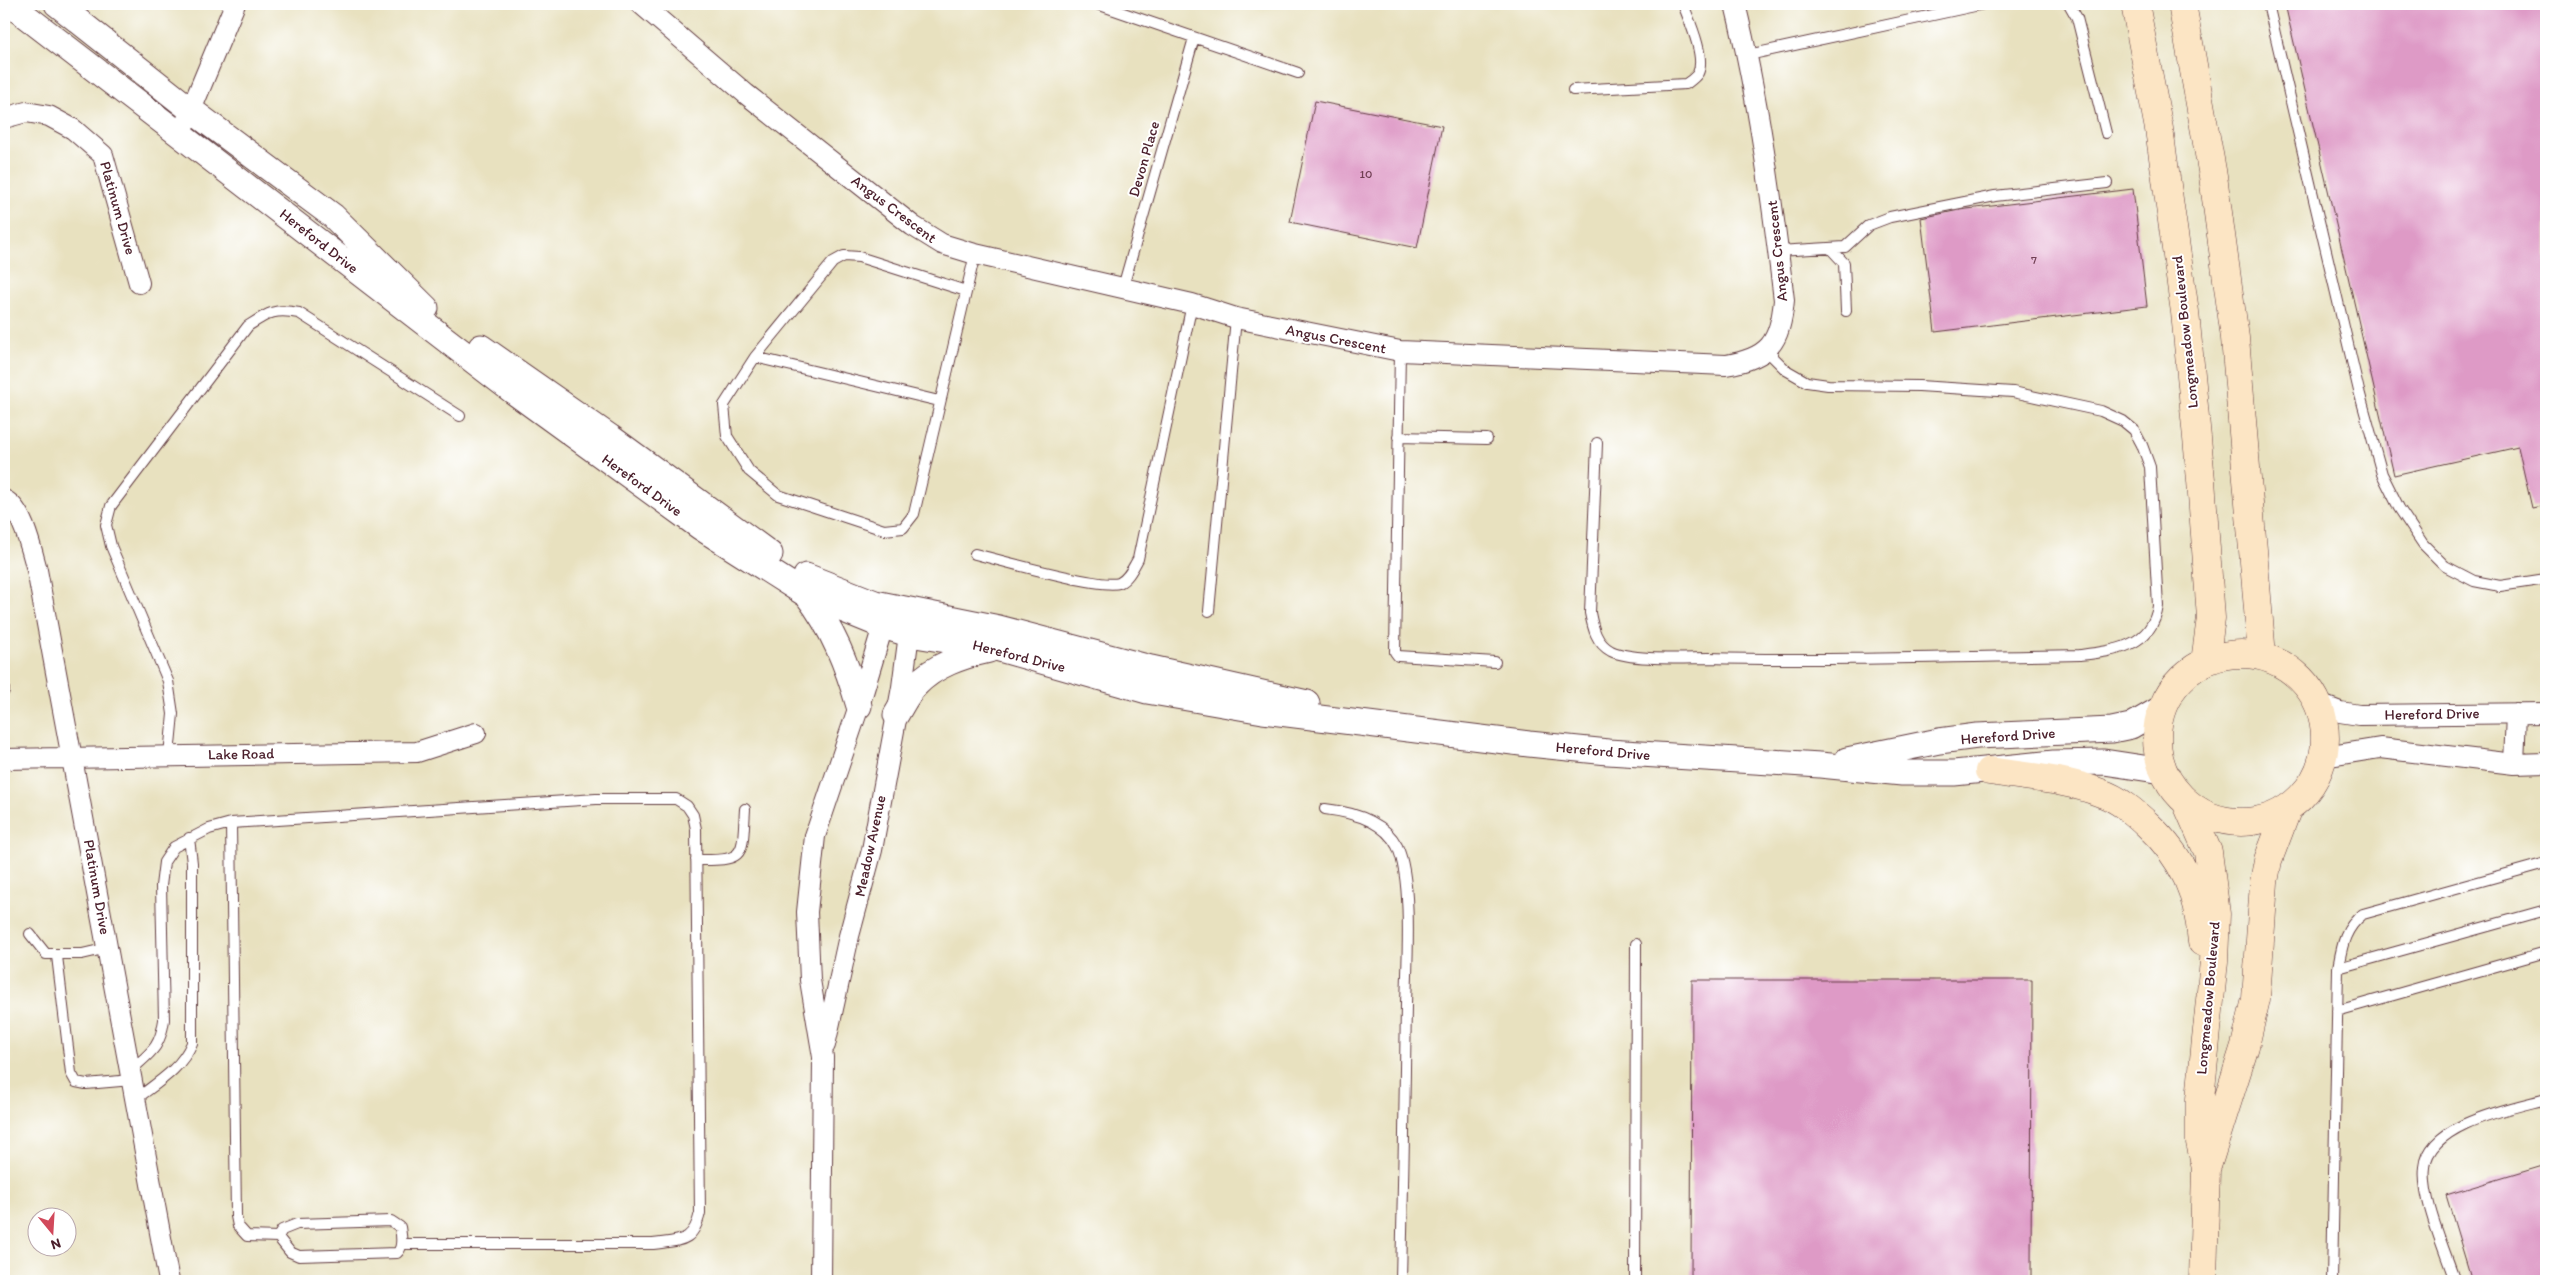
<svg xmlns="http://www.w3.org/2000/svg" width="2550" height="1285" font-family="Itim,sans-serif">
	<style>
		.building { fill: #de9ac6 }
		.lines { fill: none; stroke-linecap: round; stroke-linejoin: round }
		.service-casing { stroke: #623c41; stroke-width: 12 }
		.minor-casing { stroke: #623c41; stroke-width: 22 }
		.tertiary-casing { stroke: #623c41; stroke-width: 27 }
		.secondary-casing { stroke: #623c41; stroke-width: 29 }
		.service { stroke: #fff; stroke-width: 10 }
		.minor { stroke: #fff; stroke-width: 20 }
		.tertiary { stroke: #fff; stroke-width: 25 }
		.secondary { stroke: #fce5c4; stroke-width: 28 }
		.labels { text-anchor: middle; stroke-width: 4; stroke-linejoin: round; paint-order: stroke }
		.number-label { font-size: 12px; fill: #6f3e52 }
		.street-label { font-size: 15px; fill: #4a1f2b; stroke: #fff }
	</style>
	<rect width="100%" height="100%" fill="#fff"/>
	<filter id="ink" filterUnits="userSpaceOnUse"><feTurbulence type="fractalNoise" baseFrequency=".02" numOctaves="2"/><feDisplacementMap in="SourceGraphic" scale="10" xChannelSelector="R" yChannelSelector="G"/><feConvolveMatrix kernelMatrix="1 2 1 2 8 2 1 2 1" color-interpolation-filters="sRGB"/></filter>
	<filter id="wash" filterUnits="userSpaceOnUse"><feTurbulence type="fractalNoise" baseFrequency=".0096" numOctaves="4" result="noise"/><feDisplacementMap in="SourceGraphic" scale="20" xChannelSelector="R" yChannelSelector="G"/><feGaussianBlur stdDeviation="1.12" result="paint"/><feColorMatrix in="noise" values="0 0 0 0 0 0 0 0 0 0 0 0 0 0 0 0 0 1.4 0 .05"/><feComposite in="paint" operator="in"/></filter>
	<g filter="url(#wash)">
		<rect width="100%" height="100%" fill="#e8e1bf"/>
		<g id="blocks">
			<!-- building -->
			<path class="building" d="M2285 4H2546V505L2532 508 2518 447 2394 475Z
				M1315 101 1442 126 1417 248 1290 222Z
				M2133 189 2147 306 1935 332 1921 218 1959 210Z
				M1692 980H2032L2031 1281H1691Z
				M2546 1165V1281H2472L2446 1195Z"/>
		</g>
	</g>
	<g filter="url(#ink)">
		<use href="#blocks" fill-opacity="0" stroke="#623c41" stroke-width="1"/>
		<g class="lines">
			<defs>
				<path id="service" d="M1097 4 1298 73
					M2069 4 2077 18 2106 133
					M2268 4 2359 391 2382 474 2399 508 2423 544 2445 566 2474 581 2500 586 2546 579
					M1748 55 1984 4
					M1573 90 1686 84C1690 81 1695 78 1698 73 1706 57 1689 20 1683 4
					M1830 248 1844 263 1846 311
					M1778 251 1845 247 1869 225 1890 217 1995 196 2107 183
					M1123 287 1194 38
					M966 291 859 257 844 256 833 262 755 357 724 405 727 436 749 471 778 495 884 530 903 528 914 514 975 254
					M1400 351 1395 652 1398 656 1495 662
					M755 357 939 401
					M1398 437 1487 439
					M1597 443 1590 613C1593 628 1596 643 1611 651 1632 661 1684 658 1709 658 1832 661 1956 657 2080 655 2114 651 2152 647 2158 606L2150 467 2142 445 2134 430 2123 421 2101 411 2013 392 1919 386 1828 385 1807 382 1786 370 1766 350
					M975 554C1000 560 1100 589 1119 583 1128 579 1133 568 1138 559L1192 304
					M1209 611 1236 318
					M4 686V691
					M169 755 173 714 168 681 111 546 106 525 111 506 248 326C268 313 274 308 299 313L460 416
					M1325 809C1351 812 1384 821 1397 846 1413 879 1407 965 1406 1004 1405 1096 1403 1189 1401 1281
					M231 823 236 1216 238 1226 247 1236 278 1237
					M696 860C747 861 742 856 745 809
					M30 934 46 954H82L108 948
					M57 956 71 1073 76 1082 86 1084 132 1080
					M2338 968 2546 910
					M2337 1011 2546 952
					M131 1070C151 1052 160 1048 164 1020L161 886 164 862 174 847 209 829 231 823 596 799H676L687 806 693 815 696 829 700 1213C693 1243 681 1240 653 1244H402
					M136 1099C158 1082 181 1069 192 1043V863L189 838
					M391 1221 400 1227C401 1235 404 1247 397 1253L299 1256 290 1252 278 1237 282 1230 297 1224Z
					M1635 1281 1636 944
					M2332 1281 2338 968C2342 946 2344 929 2363 914L2546 863
					M2455 1281C2445 1250 2421 1198 2425 1167 2429 1123 2513 1108 2546 1099"/>
				<path id="minor" d="M641 4 746 94 913 226 942 244 975 254 1192 304 1236 318 1400 351 1726 365C1769 358 1780 343 1784 300 1772 200 1759 101 1735 4
					M4 118 26 112 49 116 73 129 103 155 139 283
					M186 122 235 4
					M4 500C23 508 32 552 37 570L169 1281
					M2319 704 2340 712 2359 715 2546 713
					M2324 757 2380 748 2514 764 2546 763
					M4 759 417 752 476 733
					M2514 764 2516 713
					M825 1045 849 936 872 850 902 687 909 634
					M821 1281 823 1057 810 980 807 912 815 836 859 706 883 626"/>
				<path id="tertiary" d="M10 4 514 392 700 527 807 595 883 626 909 634 996 648 1147 691 1263 711 1529 744 1608 752 1820 765 1902 773H1954L2054 763 2104 762 2163 771
					M57 4 191 110 333 216 426 308
					M481 347 610 437 770 554
					M806 576 875 603 999 628 1151 668 1307 703
					M807 595C833 629 847 665 859 706
					M896 715C902 705 908 693 916 685 935 665 962 656 989 650
					M1847 760 1939 741 1977 736 2112 730 2131 726 2162 708"/>
				<path id="secondary" d="M2135 4 2159 129 2185 312 2201 480 2211 618 2205 662
					M2182 4 2213 176 2235 338 2262 656
					M2157 738a84 84 0 1 1 168 0a84 84 0 1 1-168 0Z
					M1989 771C2026 777 2066 779 2101 793 2119 799 2134 812 2148 825 2184 859 2198 892 2202 942
					M2187 804 2208 852 2216 914 2214 961 2200 1099V1142L2206 1168 2203 1281
					M2207 1166 2245 1046 2256 999 2264 882 2268 860 2287 810"/>
			</defs>
			<!-- service casing -->
			<use href="#service" class="service-casing"/>
			<!-- minor casing -->
			<use href="#minor" class="minor-casing"/>
			<!-- tertiary casing -->
			<use href="#tertiary" class="tertiary-casing"/>
			<!-- secondary casing -->
			<use href="#secondary" class="secondary-casing"/>
			<!-- service -->
			<use href="#service" class="service"/>
			<!-- minor -->
			<use href="#minor" class="minor"/>
			<!-- tertiary -->
			<use href="#tertiary" class="tertiary"/>
			<!-- secondary -->
			<use href="#secondary" class="secondary"/>
		</g>
	</g>
	<g class="labels">
		<!-- number labels -->
		<g class="number-label">
			<text x="1366" y="178">10</text>
			<text x="2034" y="264">7</text>
		</g>
		<!-- street labels -->
		<g class="street-label">
			<text transform="translate(1144 159) rotate(-74)" y="5">Devon Place</text>
			<text transform="translate(118 208) rotate(74)" y="5">Platinum Drive</text>
			<text transform="translate(894 209) rotate(37)" y="5">Angus Crescent</text>
			<text transform="translate(319 241) rotate(38)" y="5">Hereford Drive</text>
			<text transform="translate(1777 251) rotate(-96)" y="5">Angus Crescent</text>
			<text transform="translate(2185 332) rotate(-96)" y="5">Longmeadow Boulevard</text>
			<text transform="translate(1336 339) rotate(11)" y="5">Angus Crescent</text>
			<text transform="translate(642 485) rotate(36)" y="5">Hereford Drive</text>
			<text transform="translate(1019 656) rotate(14)" y="5">Hereford Drive</text>
			<text transform="translate(2432 714) rotate(-1)" y="5">Hereford Drive</text>
			<text transform="translate(2008 736) rotate(-4)" y="5">Hereford Drive</text>
			<text transform="translate(1603 751) rotate(5)" y="5">Hereford Drive</text>
			<text transform="translate(241 754) rotate(-1)" y="5">Lake Road</text>
			<text transform="translate(870 846) rotate(-78)" y="5">Meadow Avenue</text>
			<text transform="translate(97 887) rotate(80)" y="5">Platinum Drive</text>
			<text transform="translate(2208 998) rotate(-85)" y="5">Longmeadow Boulevard</text>
		</g>
	</g>
	<!-- margin -->
	<rect width="2550" height="1285" fill="none" stroke="#fff" stroke-width="20"/>
	<!-- north arrow -->
	<g transform="translate(52 1232) rotate(162)"><circle r="24" fill="#ffffff" stroke="#b7a5aa"/>
	<path d="M0-4L9 19L0 12L-9 19Z" fill="#d1495b"/>
	<text y="-8" font-size="14" font-weight="bold" text-anchor="middle" fill="#4a1f2b">N</text>
	</g>
</svg>
